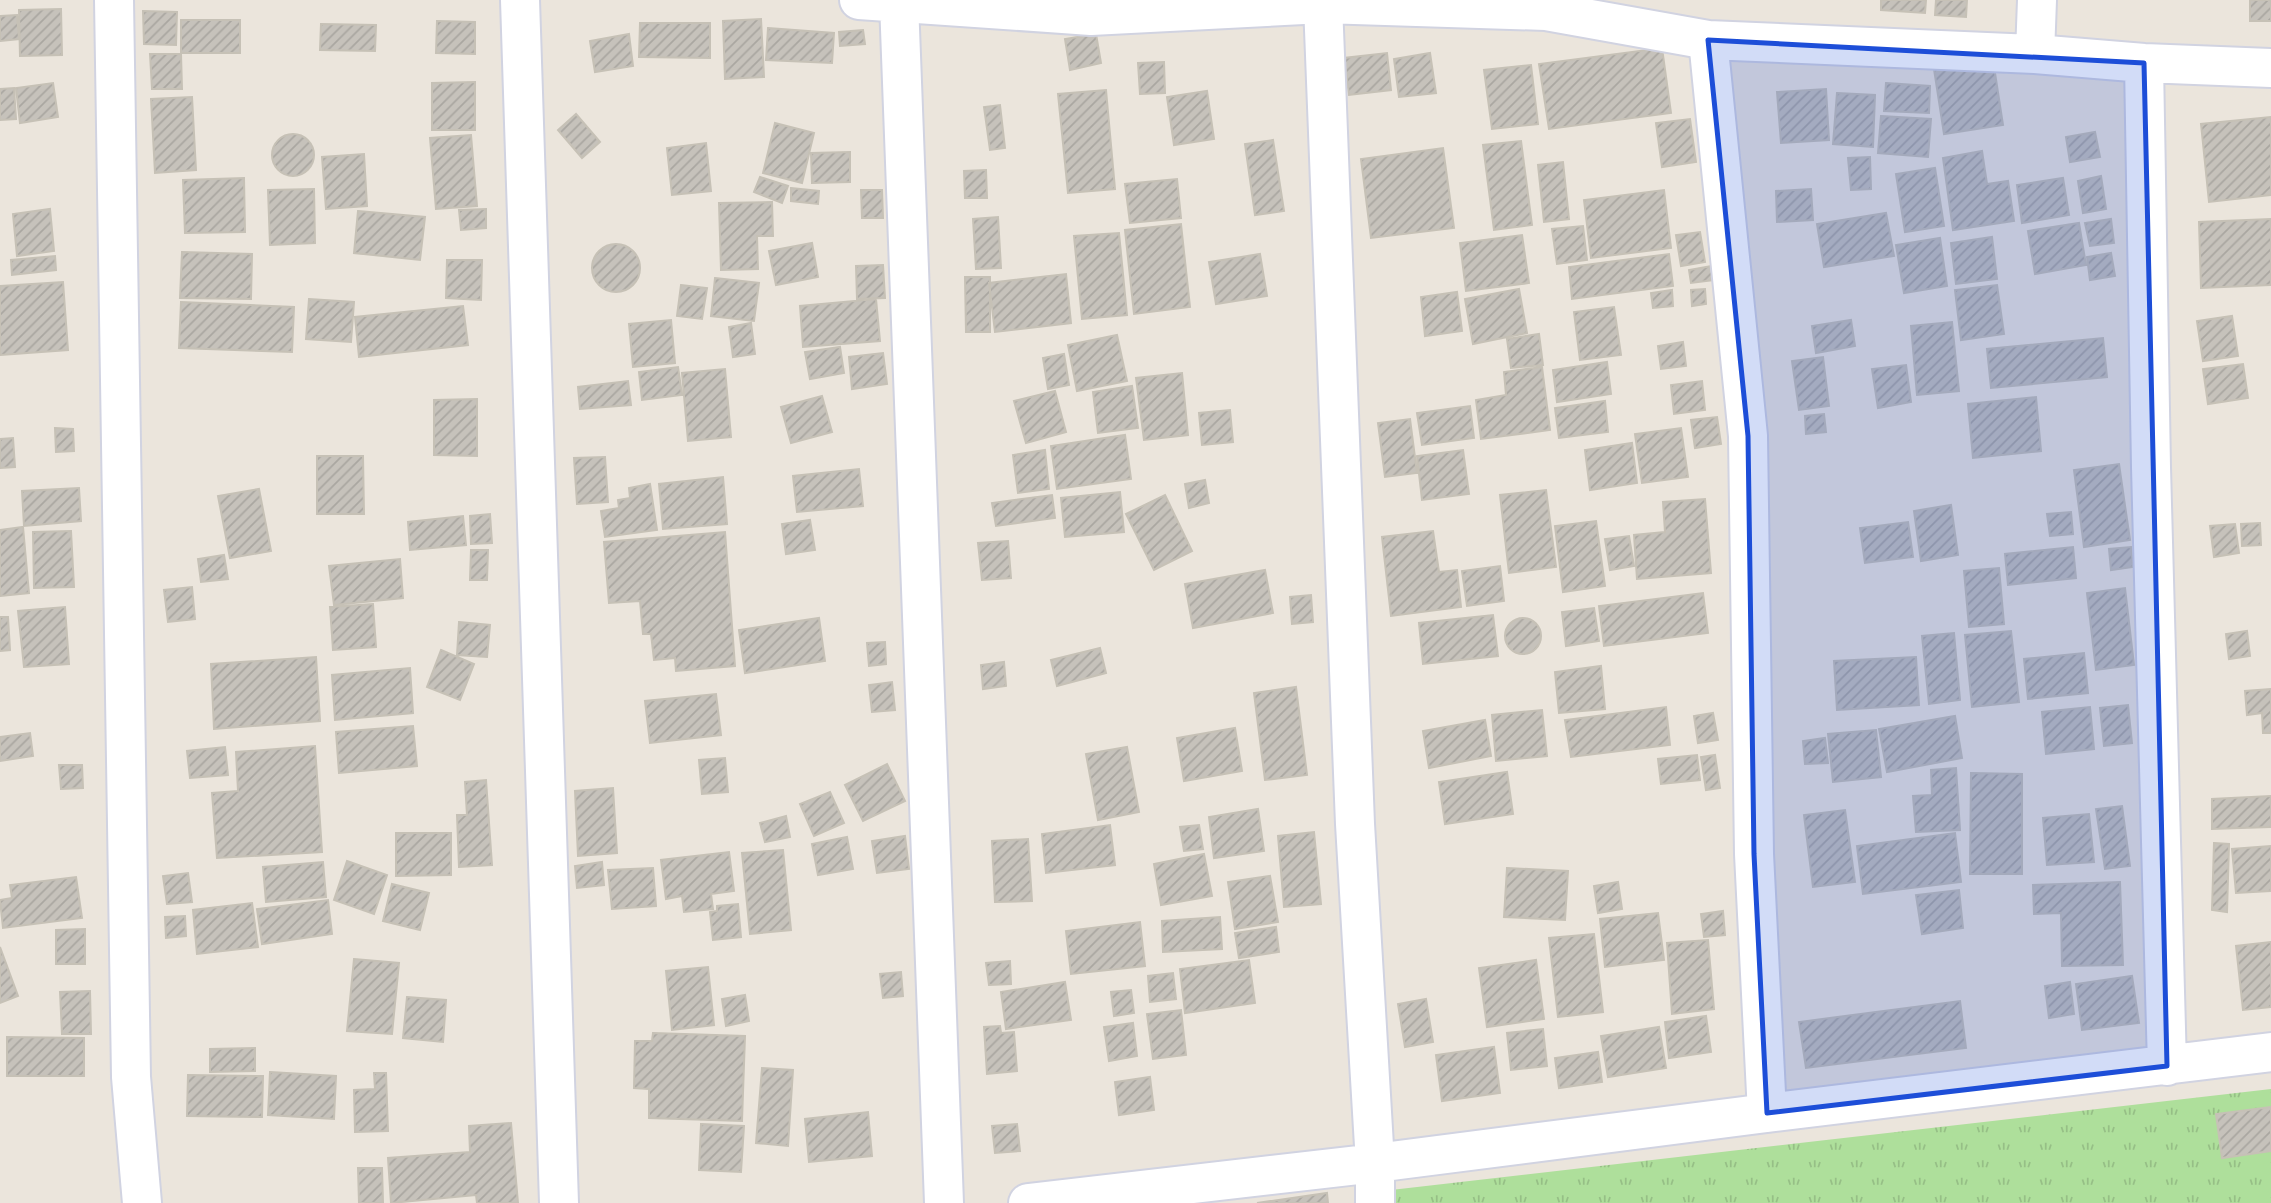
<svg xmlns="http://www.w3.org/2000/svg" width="2271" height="1203" font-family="'PT Sans Narrow',sans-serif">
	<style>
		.grass { fill: url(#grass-tufts) }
		.building { fill: url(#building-hatch); stroke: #c6c1b6; stroke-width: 2 }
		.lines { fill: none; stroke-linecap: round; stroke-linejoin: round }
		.minor-casing { stroke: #d1d3e1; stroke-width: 42 }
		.minor { stroke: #fff; stroke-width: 38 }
		.marked { fill: #1d4ed8; fill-opacity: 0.2; stroke: #1d4ed8; stroke-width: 5; stroke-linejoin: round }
	</style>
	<defs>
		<pattern id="grass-tufts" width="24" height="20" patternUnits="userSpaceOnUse" patternTransform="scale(1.75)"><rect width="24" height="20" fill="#aedf9b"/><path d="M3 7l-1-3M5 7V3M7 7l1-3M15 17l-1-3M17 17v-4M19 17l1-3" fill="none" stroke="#96bf86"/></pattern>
		<pattern id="building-hatch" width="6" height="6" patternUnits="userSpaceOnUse" patternTransform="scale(1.75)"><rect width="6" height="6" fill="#c6c2bb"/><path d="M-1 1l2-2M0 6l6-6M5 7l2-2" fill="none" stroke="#aaa7a1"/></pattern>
	</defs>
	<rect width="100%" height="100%" fill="#ebe5dc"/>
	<!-- grass -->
	<path class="grass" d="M2271 1089V1203H1391V1190Z"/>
	<!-- building -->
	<path class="building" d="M1881 0H1926L1925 13 1881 10Z
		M1936 0H1967L1966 17 1935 15Z
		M2250 0H2271V21H2250Z
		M61 9 62 55 20 56 19 10Z
		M143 11 177 12 176 45 144 44Z
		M17 15 19 39 0 41V16Z
		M761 19 764 77 725 79 723 21Z
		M181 20H240V53H181Z
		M437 21 475 22V54L436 53Z
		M640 23H710V58L639 57Z
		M321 24 376 25 375 51 320 50Z
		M768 28 834 33 832 63 766 60Z
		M863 30 865 44 840 46 839 32Z
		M629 34 633 66 595 72 590 41Z
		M1096 34 1101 63 1070 70 1065 39Z
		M1662 48 1671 113 1549 129 1539 64Z
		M1387 53 1391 90 1349 95 1344 58Z
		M1430 53 1436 93 1399 97 1394 59Z
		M150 54H181L182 89H152Z
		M1993 60 2003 125 1944 134 1934 69Z
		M1164 62 1165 93 1140 94 1138 63Z
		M1531 65 1538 124 1492 129 1484 70Z
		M475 82V130H432V83Z
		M53 83 58 117 20 123 16 88Z
		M1886 83 1930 86 1929 113 1884 111Z
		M14 88 16 119 0 120V89Z
		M1826 89 1829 140 1781 143 1777 92Z
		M1106 90 1115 189 1068 193 1058 94Z
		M1207 91 1214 139 1174 145 1167 97Z
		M1837 93 1875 95 1873 147 1833 144Z
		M192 97 196 170 155 173 151 99Z
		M1000 105 1005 148 990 150 984 107Z
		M576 114 600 142 582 158 558 130Z
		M1881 116 1931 119 1928 157 1878 153Z
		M2271 117V195L2209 202 2201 124Z
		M1690 119 1696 162 1662 167 1656 123Z
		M775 123 814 133 802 183 763 173Z
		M2095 132 2100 157 2070 162 2066 137Z
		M272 155a21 21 0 1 1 42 0a21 21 0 1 1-42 0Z
		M471 135 477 206 436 209 430 138Z
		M1273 140 1284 211 1255 215 1245 144Z
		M1521 141 1532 225 1494 230 1483 145Z
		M706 143 711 191 672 195 667 148Z
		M1443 148 1454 228 1371 238 1361 159Z
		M1982 151 1987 184 2008 181 2014 221 1953 230 1943 158Z
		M850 152V182L812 183 811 153Z
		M364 154 367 206 326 209 322 157Z
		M1870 157 1871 189 1851 190 1848 158Z
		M1563 162 1569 219 1544 222 1538 165Z
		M1935 168 1944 226 1905 232 1896 174Z
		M986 170 987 198H965L964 171Z
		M2101 176 2106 209 2083 213 2078 181Z
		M760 177 788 186 782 203 754 192Z
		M244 178 245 232 185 233 183 180Z
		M2063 178 2069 215 2022 223 2017 185Z
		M1177 179 1181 218 1130 223 1125 184Z
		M791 188 819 191 818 204 791 201Z
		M314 189 315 243 270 245 268 190Z
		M1811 189 1813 220 1777 222 1776 191Z
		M861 190H882L883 218H862Z
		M1664 190 1671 248 1591 258 1584 200Z
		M772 202 773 236H757L758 269 721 270 719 203Z
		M50 209 54 251 17 256 13 214Z
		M486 209V228L461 230 459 210Z
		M358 211 425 217 420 260 354 253Z
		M1886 213 1894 256 1824 267 1817 224Z
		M998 217 1001 268 976 269 973 219Z
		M2111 219 2114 243 2090 246 2085 223Z
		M2271 219V285L2201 288 2199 222Z
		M2079 223 2086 265 2035 274 2028 231Z
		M1181 224 1190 307 1134 314 1125 230Z
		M1583 226 1587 260 1557 264 1552 229Z
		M1700 232 1705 262 1681 266 1676 235Z
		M1119 233 1127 315 1082 319 1074 236Z
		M1522 235 1529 283 1466 291 1460 243Z
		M1992 237 1997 279 1956 284 1951 243Z
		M1940 238 1947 286 1904 293 1896 245Z
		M812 243 818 277 776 285 769 251Z
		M592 268a24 24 0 1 1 48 0a24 24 0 1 1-48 0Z
		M182 252 252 254 251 299 180 298Z
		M2111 253 2115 276 2090 280 2087 257Z
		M1260 254 1267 296 1216 304 1209 262Z
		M1669 254 1673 286 1572 299 1569 267Z
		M55 256 56 270 12 275 11 260Z
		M447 260H482L481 300 446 298Z
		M883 265 885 298 857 299 856 266Z
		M1712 266 1715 280 1691 283 1689 270Z
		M1066 274 1071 323 995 332 989 283Z
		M965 277H990V332H966Z
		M715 278 759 283 754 321 711 316Z
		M63 282 68 350 0 355V286Z
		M681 285 707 288 702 319 677 316Z
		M1997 285 2004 334 1961 340 1955 290Z
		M1519 289 1527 333 1473 344 1465 299Z
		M1705 289 1706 304 1692 306 1691 290Z
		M1672 290 1673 306 1653 308 1651 293Z
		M1457 292 1462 331 1425 336 1421 297Z
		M309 299 354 302 351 342 306 339Z
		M876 299 880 341 803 347 800 306Z
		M181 302 294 307 292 352 179 348Z
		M463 306 468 345 359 357 355 317Z
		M1614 307 1621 355 1580 360 1574 312Z
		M2232 316 2238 356 2203 361 2197 321Z
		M671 320 675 363 633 367 629 324Z
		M1851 320 1855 346 1816 353 1812 326Z
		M1952 322 1959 391 1917 395 1911 326Z
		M751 323 755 354 733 357 729 327Z
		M1539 334 1543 365 1511 368 1507 339Z
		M1117 335 1127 381 1077 391 1068 345Z
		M2103 338 2107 377 1991 388 1987 349Z
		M1683 342 1686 366 1661 369 1658 346Z
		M840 347 844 373 810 379 805 352Z
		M883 353 887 384 852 389 849 357Z
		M1064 354 1069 385 1048 389 1043 358Z
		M1823 357 1829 406 1799 410 1792 361Z
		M1607 362 1611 394 1557 402 1553 370Z
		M2243 364 2248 398 2208 404 2203 369Z
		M1906 365 1911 402 1878 408 1872 369Z
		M678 367 682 395 642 400 639 372Z
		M1542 367 1550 430 1481 439 1476 400 1506 395 1504 372Z
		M725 369 731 437 688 441 682 373Z
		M1182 373 1188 435 1144 440 1136 378Z
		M628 381 631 405 580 409 578 387Z
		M1702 381 1705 410 1674 414 1671 385Z
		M1132 386 1138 428 1098 433 1093 392Z
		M1055 391 1066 432 1026 443 1014 401Z
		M822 396 832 432 791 443 781 407Z
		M2036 397 2041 451 1973 458 1968 404Z
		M477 399V456L434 455V400Z
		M1605 401 1608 432 1559 438 1555 408Z
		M1470 406 1474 438 1422 445 1417 413Z
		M1230 410 1233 442 1202 445 1199 413Z
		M1824 414 1826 432 1806 434 1805 416Z
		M1717 417 1721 444 1695 448 1691 420Z
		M1410 419 1417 473 1385 477 1378 423Z
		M55 428 73 429 74 451 56 452Z
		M1681 428 1688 477 1642 483 1635 434Z
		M1125 435 1131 479 1057 489 1051 446Z
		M13 438 15 467 0 468V439Z
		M1632 443 1637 483 1590 490 1585 450Z
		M1045 450 1049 489 1018 493 1013 455Z
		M1463 450 1469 494 1422 500 1417 456Z
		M317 456H363L364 514H317Z
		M605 457 608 502 577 504 574 458Z
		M2119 464 2130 540 2084 547 2074 470Z
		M859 469 863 506 797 512 793 476Z
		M723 477 727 524 663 529 659 484Z
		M1205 480 1209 503 1189 508 1185 484Z
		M650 484 657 530 605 537 601 511 619 508 618 500 630 498 629 488Z
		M79 488 81 521 24 526 22 491Z
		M259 489 271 551 230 558 218 496Z
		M1546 490 1556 567 1509 573 1500 495Z
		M1120 492 1124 532 1065 537 1061 498Z
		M1052 495 1055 518 996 526 992 503Z
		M1165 495 1192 551 1154 570 1126 514Z
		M1705 499 1711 573 1637 579 1634 535 1665 532 1663 502Z
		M1951 505 1958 555 1921 561 1914 511Z
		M2071 512 2073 534 2050 536 2047 514Z
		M490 514 492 543 471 544 470 516Z
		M463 516 466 545 410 550 408 522Z
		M810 520 815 550 786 554 782 524Z
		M1596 521 1605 586 1563 592 1555 526Z
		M1908 522 1913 557 1865 563 1860 528Z
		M2260 523 2261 545 2242 546 2241 524Z
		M2235 524 2239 553 2214 557 2210 526Z
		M23 527 29 593 0 596V530Z
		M71 531 74 587 34 588 33 532Z
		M1433 531 1439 572 1457 570 1461 607 1391 616 1382 537Z
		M725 532 735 666 676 671 675 658 654 660 651 634H643L640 601 609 603 604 542Z
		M1629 536 1634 566 1610 570 1605 539Z
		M1008 541 1011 578 982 580 978 543Z
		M2073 547 2076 578 2008 585 2005 554Z
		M2131 547 2133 567 2111 570 2109 549Z
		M471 550H488L487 580H470Z
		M224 555 228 579 201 582 198 559Z
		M400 559 403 598 334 605 329 566Z
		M1500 566 1504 601 1467 606 1462 571Z
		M1999 568 2004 624 1969 627 1964 571Z
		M1265 570 1273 613 1193 628 1185 584Z
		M192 587 195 619 168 622 164 590Z
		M2125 588 2134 665 2096 670 2087 593Z
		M1703 593 1708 633 1604 646 1599 606Z
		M1311 595 1313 622 1292 624 1290 597Z
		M373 604 376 647 333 650 330 607Z
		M65 607 69 664 24 667 18 611Z
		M1594 608 1599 641 1566 646 1562 612Z
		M1493 615 1498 656 1423 664 1419 623Z
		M0 617H8L10 650 0 651Z
		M1505 636a18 18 0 1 1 36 0a18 18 0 1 1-36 0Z
		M819 618 825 661 745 673 739 630Z
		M459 622 490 625 487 657 457 655Z
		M2011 631 2019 702 1972 707 1965 635Z
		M2247 631 2250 656 2229 659 2226 634Z
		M1954 633 1960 700 1929 704 1922 636Z
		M885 642 886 664 869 666 867 643Z
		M1100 648 1106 673 1057 686 1051 660Z
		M441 650 474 664 460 700 427 687Z
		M2084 653 2088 693 2028 699 2024 659Z
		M316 657 320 721 214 729 211 664Z
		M1916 657 1919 705 1837 710 1834 661Z
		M1004 662 1006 686 983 689 981 665Z
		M1601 666 1605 709 1559 713 1555 672Z
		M410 668 413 713 335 720 332 675Z
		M892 682 895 710 872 712 869 685Z
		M1296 687 1307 775 1265 780 1254 693Z
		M2271 689V733H2263L2262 713 2247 715 2245 691Z
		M716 694 721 735 650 743 645 701Z
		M2128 705 2132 743 2104 746 2100 708Z
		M1666 707 1670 745 1571 757 1565 720Z
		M2090 707 2094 749 2046 754 2042 712Z
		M1542 710 1547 756 1496 761 1492 715Z
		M1713 713 1718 740 1698 743 1694 716Z
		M1955 716 1962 758 1887 772 1879 729Z
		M1485 720 1491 756 1429 768 1423 731Z
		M413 726 417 766 339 773 336 732Z
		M1235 728 1242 771 1184 781 1177 738Z
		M1876 730 1881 777 1833 782 1828 734Z
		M30 733 33 756 0 761V737Z
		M1825 738 1828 763 1805 764 1803 741Z
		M315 746 322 852 217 858 212 793 238 791 236 752Z
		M225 747 228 775 190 778 187 751Z
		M1127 747 1139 812 1098 820 1086 754Z
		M1697 755 1700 780 1661 784 1658 759Z
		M1715 755 1720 788 1706 790 1701 757Z
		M725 758 728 792 702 794 699 760Z
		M887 764 905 801 863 821 845 785Z
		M59 765H82L83 788 61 789Z
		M1956 768 1960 830 1916 832 1913 796 1932 795 1931 770Z
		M1507 772 1513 814 1445 824 1439 782Z
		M1971 773 2022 774V874H1970Z
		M486 780 492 865 459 867 457 815H467L465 782Z
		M613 788 617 853 578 856 575 791Z
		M830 792 844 823 814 836 800 804Z
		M2271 796V827L2212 829V799Z
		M2122 806 2130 866 2105 869 2096 809Z
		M1258 809 1264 851 1214 858 1209 817Z
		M1845 810 1855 882 1813 887 1804 815Z
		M2089 814 2094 862 2047 865 2043 818Z
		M786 816 790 837 765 842 760 823Z
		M1110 825 1115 865 1046 873 1042 834Z
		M1199 825 1203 849 1184 851 1180 827Z
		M1314 832 1321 904 1284 907 1278 836Z
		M396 833H451V875L396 876Z
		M1955 833 1961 882 1863 894 1857 846Z
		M905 836 909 869 877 873 872 841Z
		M847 837 853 869 818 875 812 844Z
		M1028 839 1032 901 995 902 992 841Z
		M2214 843 2229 844 2227 912 2212 910Z
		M2271 846V891L2236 893 2232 849Z
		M783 850 791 930 750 934 742 853Z
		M729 852 734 891 711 894 713 909 684 912 682 896 666 899 661 860Z
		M1204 854 1212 896 1161 905 1154 864Z
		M347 861 387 875 374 914 334 900Z
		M323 862 326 897 266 902 263 867Z
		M602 862 604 885 577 888 575 866Z
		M653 868 656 906 612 909 608 870Z
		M1507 868 1568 871 1565 920 1504 917Z
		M188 873 192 902 167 904 163 876Z
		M1270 876 1278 922 1235 929 1228 882Z
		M76 877 82 918 3 928 0 900 12 898 10 885Z
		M1618 882 1622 909 1598 913 1594 886Z
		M2120 882 2123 965 2062 966 2061 913 2034 914 2033 885Z
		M392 884 429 893 420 930 383 921Z
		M1959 890 1963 928 1922 934 1916 895Z
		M328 900 332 934 262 944 257 909Z
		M252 903 258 947 197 954 193 910Z
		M738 904 741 937 713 940 710 912 717 911V906Z
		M1723 911 1725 935 1704 937 1701 914Z
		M1658 913 1664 960 1605 967 1600 919Z
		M185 916 186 936 166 938 165 917Z
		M1220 917 1222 949 1163 952 1162 921Z
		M1140 922 1145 966 1071 974 1066 931Z
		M1276 927 1279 952 1239 958 1235 933Z
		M85 929V964H56V930Z
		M1594 934 1603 1012 1558 1017 1549 938Z
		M1708 940 1714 1009 1672 1014 1667 943Z
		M2271 942V1007L2243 1010 2236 946Z
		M0 947 18 996 0 1003Z
		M354 959 399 963 392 1034 347 1031Z
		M1249 960 1255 1003 1185 1013 1180 969Z
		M1536 960 1544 1019 1487 1027 1479 968Z
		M1010 961 1011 984 989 985 986 963Z
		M708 967 714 1025 672 1030 666 971Z
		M901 972 903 996 883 998 880 974Z
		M1173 973 1176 999 1150 1002 1148 976Z
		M2132 976 2139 1023 2082 1030 2076 984Z
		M1065 982 1071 1020 1006 1029 1001 992Z
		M2070 982 2074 1014 2049 1018 2045 986Z
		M1131 990 1134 1013 1114 1016 1111 992Z
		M90 991 91 1034H62L60 992Z
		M745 995 749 1021 726 1026 722 999Z
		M407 997 446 1000 443 1042 403 1038Z
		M1426 999 1433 1042 1405 1047 1398 1004Z
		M1960 1001 1966 1048 1806 1068 1799 1022Z
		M1181 1010 1186 1055 1153 1059 1147 1014Z
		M1706 1016 1711 1052 1669 1058 1665 1022Z
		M1133 1023 1137 1056 1109 1061 1104 1027Z
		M1000 1026 1001 1033 1014 1032 1017 1071 987 1074 984 1027Z
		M1659 1027 1666 1068 1608 1077 1601 1036Z
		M1543 1029 1547 1066 1511 1070 1507 1033Z
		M653 1033 745 1036 742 1121 649 1118V1089L634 1088 635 1041H652Z
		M7 1037 84 1038V1076H7Z
		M1494 1047 1500 1093 1442 1101 1436 1055Z
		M255 1048V1071L210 1072V1049Z
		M1598 1052 1602 1082 1559 1088 1555 1058Z
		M762 1068 793 1070 788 1146 756 1143Z
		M270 1072 336 1076 334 1119 268 1115Z
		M374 1073H386L388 1131 355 1132 354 1090 375 1089Z
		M188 1075 263 1076 262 1117 187 1116Z
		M1150 1077 1154 1110 1119 1115 1115 1082Z
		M2271 1107V1151L2222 1158 2216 1114Z
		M868 1112 872 1156 809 1162 805 1119Z
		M511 1123 518 1203H477L476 1195 391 1203 388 1158 470 1152 469 1126Z
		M701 1124 744 1126 741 1172 699 1170Z
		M1017 1124 1020 1151 995 1153 992 1126Z
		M358 1168H382L383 1203H359Z
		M1327 1193 1328 1203H1257Z"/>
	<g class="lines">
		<defs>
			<path id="minor" d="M114 0 131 1077 142 1203
				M520 0 559 1203
				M859 0 1091 16 1323 4 1546 11 1708 40 2035 54 2144 63 2271 68
				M899 2 944 1203
				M1323 4 1355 824 1375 1163V1203
				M1708 40 1748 436 1754 854 1767 1113
				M2035 54 2037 0
				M2144 63 2151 467 2167 1066
				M1028 1203 1375 1163 1767 1113 2271 1052"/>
		</defs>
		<!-- minor casing -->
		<use href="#minor" class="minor-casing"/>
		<!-- minor -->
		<use href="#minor" class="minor"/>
	</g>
	<!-- marked area -->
	<path class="marked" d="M1708 40 2144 63 2167 1066 1767 1113 1754 854 1748 436Z"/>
</svg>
